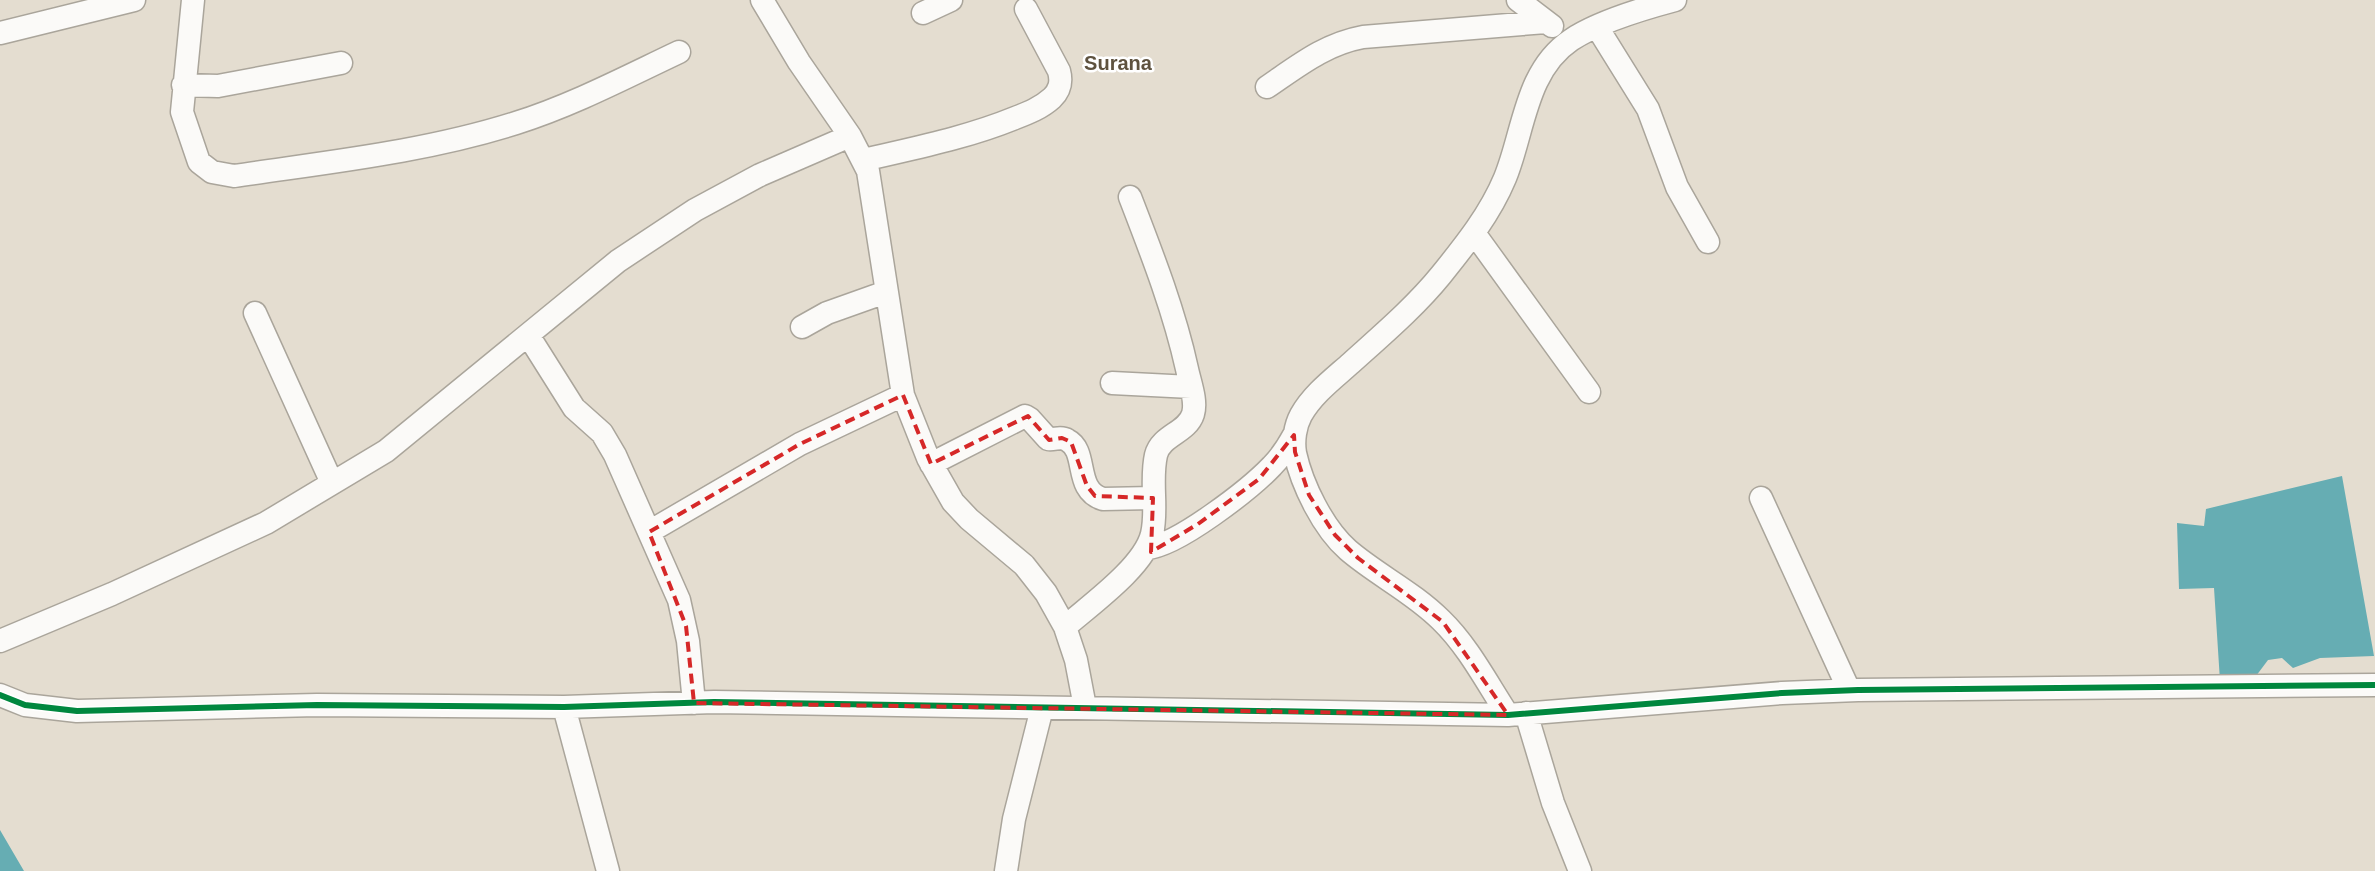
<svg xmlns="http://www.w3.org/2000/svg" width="2375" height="871" font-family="Arial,sans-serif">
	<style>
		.water { fill: #66adb3 }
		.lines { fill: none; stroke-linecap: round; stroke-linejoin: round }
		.minor-casing { stroke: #aaa59b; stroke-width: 25 }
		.minor { stroke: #fbfaf8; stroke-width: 22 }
		.cycleway-casing { stroke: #fff; stroke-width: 9 }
		.cycleway { stroke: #00873e; stroke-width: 6 }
		.marked { fill: none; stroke: #d62828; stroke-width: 4; stroke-dasharray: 10 6; stroke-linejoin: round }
		.labels { text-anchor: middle; stroke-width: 5; stroke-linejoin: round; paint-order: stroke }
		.quarter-label { font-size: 20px; font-weight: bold; fill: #5e523f; stroke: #fff }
	</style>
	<rect width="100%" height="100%" fill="#e4ddd0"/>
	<!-- water -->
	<path class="water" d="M2342 476 2374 656 2320 658 2293 668 2282 658 2268 660 2256 676 2220 681 2214 588 2179 589 2177 523 2204 526 2206 509Z
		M0 830 24 871H0Z"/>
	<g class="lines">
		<defs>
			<path id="minor" d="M193 0 182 112 199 162 212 172 234 176C328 162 425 152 516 123 573 105 626 77 679 52
				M762 0 799 62 850 136 868 171 903 395 928 458 953 502 969 519 1024 565 1046 593 1065 627 1076 660 1085 707
				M1518 0 1552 26
				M923 13 951 0
				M1597 27 1648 109 1677 187 1708 242
				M0 33 134 0
				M183 85 218 86 341 63
				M1267 87C1298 66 1325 44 1363 37L1546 22
				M864 160C914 148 966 138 1015 118 1028 113 1041 108 1052 98 1060 90 1062 82 1059 71L1026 9
				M1474 233 1589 392
				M255 313 332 483
				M802 327 827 313 886 292
				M528 335 574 408 602 433 615 455 679 600 688 641 694 703
				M1112 383 1191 387
				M931 464 1025 416 1030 419 1048 439C1055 440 1061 436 1067 440 1089 451 1073 490 1103 499L1153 498
				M1761 498 1849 690
				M649 532 800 444 903 395
				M1147 548C1177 546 1250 489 1272 466 1281 457 1288 446 1294 435
				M1065 627C1090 605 1144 567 1152 534 1158 509 1150 481 1156 455 1161 435 1187 433 1193 414 1197 401 1190 383 1187 369 1174 310 1152 254 1130 197
				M0 641 112 594 266 523 386 451 618 261 695 210 760 175 850 136
				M0 695 25 705 77 711 317 705 564 707 714 702 1508 715 1782 693 1858 690 2375 685
				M564 707 608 871
				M1526 713 1553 803 1580 871
				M1508 715C1487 683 1468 646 1441 620 1413 592 1377 575 1348 550 1323 528 1302 485 1295 453 1293 441 1295 426 1301 415 1313 394 1333 379 1351 363 1382 335 1415 307 1441 275 1466 244 1490 214 1505 178 1524 132 1525 71 1571 40 1596 23 1645 8 1675 0
				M1006 871 1014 819 1042 708"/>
		</defs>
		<!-- minor casing -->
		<use href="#minor" class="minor-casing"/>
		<!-- minor -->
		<use href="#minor" class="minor"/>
		<defs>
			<path id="cycleway" d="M0 695 25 705 77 711 317 705 564 707 714 702 1508 715 1782 693 1858 690 2375 685"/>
		</defs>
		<!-- cycleway casing -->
		<use href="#cycleway" class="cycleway-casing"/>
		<!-- cycleway -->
		<use href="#cycleway" class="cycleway"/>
	</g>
	<!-- marked area -->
	<path class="marked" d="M903 395 931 464 1028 416 1049 440 1062 438 1071 442 1087 486 1095 496 1153 498 1151 552 1198 524 1259 479 1294 435 1295 452 1309 495 1335 535 1358 558 1443 622 1508 715 694 703 686 626 649 532 800 444Z"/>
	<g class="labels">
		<!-- quarter labels -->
		<g class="quarter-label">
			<text x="1118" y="70">Surana</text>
		</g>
	</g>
</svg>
